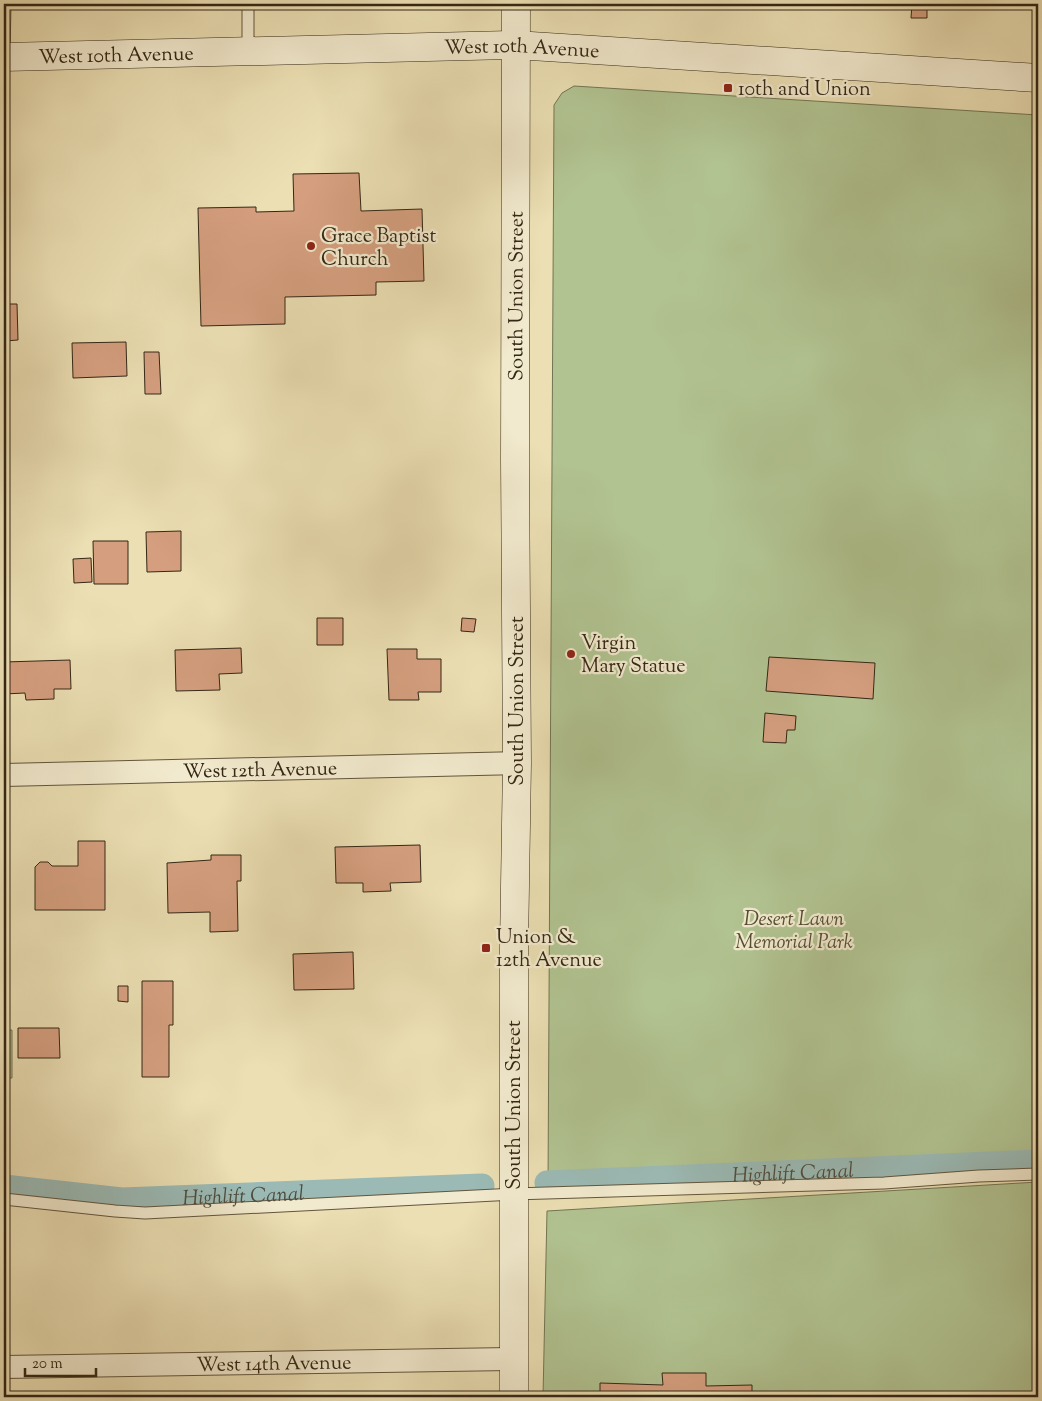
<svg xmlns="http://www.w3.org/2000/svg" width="1042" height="1401" font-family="'Sorts Mill Goudy',serif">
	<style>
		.green { fill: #b1c391; stroke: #727553 }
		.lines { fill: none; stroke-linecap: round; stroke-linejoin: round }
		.canal { stroke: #9bbab5; stroke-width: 25 }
		.building { fill: #d59f7f; stroke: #342715 }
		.service-casing { stroke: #62553c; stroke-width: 13 }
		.minor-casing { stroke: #62553c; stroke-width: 24 }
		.secondary-casing { stroke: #342715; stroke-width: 29 }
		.service { stroke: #f2eace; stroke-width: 11 }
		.minor { stroke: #f2eace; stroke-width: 22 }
		.secondary { stroke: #f2eace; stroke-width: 28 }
		.poi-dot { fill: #8f2418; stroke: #f2eace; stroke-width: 2 }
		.labels { text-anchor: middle; stroke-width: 4.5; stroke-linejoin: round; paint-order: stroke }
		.street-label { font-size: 20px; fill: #342715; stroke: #f2eace }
		.poi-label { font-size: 20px; fill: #342715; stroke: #f2eace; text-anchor: start }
		.park-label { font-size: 20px; font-style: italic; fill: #534e34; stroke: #f2eace }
		.water-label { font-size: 21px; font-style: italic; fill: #4e4c3d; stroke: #f2eace }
	</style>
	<rect width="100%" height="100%" fill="#ebdfb3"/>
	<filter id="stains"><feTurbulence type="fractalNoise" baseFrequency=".004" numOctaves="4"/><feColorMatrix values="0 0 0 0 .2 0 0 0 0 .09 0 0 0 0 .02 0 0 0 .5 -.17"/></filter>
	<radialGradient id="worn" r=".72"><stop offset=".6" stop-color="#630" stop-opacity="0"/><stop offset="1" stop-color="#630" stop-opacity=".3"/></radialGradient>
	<!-- green -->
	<path class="green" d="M574 86 1038 115V1164L548 1184 554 105 562 93Z
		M4 1030H12V1078H4Z
		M1038 1182V1397H543L547 1211Z"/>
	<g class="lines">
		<!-- canal -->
		<g class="canal">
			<path id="s1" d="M547 1183 1038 1162"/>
			<path id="s2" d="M4 1187 122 1200 482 1186"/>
		</g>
	</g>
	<!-- building -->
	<path class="building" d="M912 4H965V7L927 6V18H911Z
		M985 4H1020V8L985 6Z
		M359 173 361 211 422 209 424 281 376 282V295L285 297V324L201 326 198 208 256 207V212L294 211 293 174Z
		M4 304H17L18 340 5 341Z
		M126 342 127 376 73 378 72 343Z
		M144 352H159L161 394H145Z
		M181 531V571L147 572 146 532Z
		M93 541H128V584H94Z
		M91 558 92 582 74 583 73 559Z
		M317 618H343V645H317Z
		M462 618 476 619 474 632 461 631Z
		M241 648 242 673 219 674 220 690 176 691 175 650Z
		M387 649H417V659H441V692H418L419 700H389Z
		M769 657 875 663 873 699 766 691Z
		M70 660 71 689H54V699L26 700 25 693 4 694V662Z
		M765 713 796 716 795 730H787L786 743 763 742Z
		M78 841H105V910H35V867L40 862H48L52 866H78Z
		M420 845 421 882 390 883 391 891 363 892V883H336L335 847Z
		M211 855H241V881H237L238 931 210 932V912L168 913 167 863 211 860Z
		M353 952 354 989 294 990 293 954Z
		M142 981H173V1025H169V1077H142Z
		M118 986H128V1002L118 1001Z
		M18 1028H59L60 1058H18Z
		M662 1373H706V1386L752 1385V1397H600V1383L663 1385Z"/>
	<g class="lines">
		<defs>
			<path id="service" d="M248 4V51
				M4 57 5 4
				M4 1199 115 1211 145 1213 513 1194 884 1183 979 1176 1038 1174"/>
			<g id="minor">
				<path id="s3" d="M4 775 517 763"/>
				<path id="s4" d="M4 1367 515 1359"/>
			</g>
			<g id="secondary">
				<path id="s5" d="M4 57 515 45 1038 78"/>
				<path id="s6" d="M514 1397V947L517 763 515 460 516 4"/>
			</g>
		</defs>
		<!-- service casing -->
		<use href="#service" class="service-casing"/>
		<!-- minor casing -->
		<use href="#minor" class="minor-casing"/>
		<!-- secondary casing -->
		<use href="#secondary" class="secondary-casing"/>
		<!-- service -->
		<use href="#service" class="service"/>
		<!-- minor -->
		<use href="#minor" class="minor"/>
		<!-- secondary -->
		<use href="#secondary" class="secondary"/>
	</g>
	<!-- markers -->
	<g class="poi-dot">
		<rect x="723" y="83" width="10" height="10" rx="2.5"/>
		<circle cx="311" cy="246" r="5"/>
		<circle cx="571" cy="654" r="5"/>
		<rect x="481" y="943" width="10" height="10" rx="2.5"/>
	</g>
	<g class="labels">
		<!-- street labels -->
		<g class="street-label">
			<text dy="7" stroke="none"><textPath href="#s5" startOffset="518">West 10th Avenue</textPath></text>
			<text dy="7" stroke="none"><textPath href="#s5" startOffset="112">West 10th Avenue</textPath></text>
			<text dy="7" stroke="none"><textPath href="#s6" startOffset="1101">South Union Street</textPath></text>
			<text transform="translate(516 701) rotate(-90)" y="7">South Union Street</text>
			<text dy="7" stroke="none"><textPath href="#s3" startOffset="256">West 12th Avenue</textPath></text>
			<text transform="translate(513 1105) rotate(-90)" y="7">South Union Street</text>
			<text dy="7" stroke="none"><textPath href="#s4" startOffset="270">West 14th Avenue</textPath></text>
		</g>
		<!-- poi labels -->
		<g class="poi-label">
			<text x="738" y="95">10th and Union</text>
			<text x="321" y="242">Grace Baptist<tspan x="321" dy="23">Church</tspan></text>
			<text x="581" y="649">Virgin<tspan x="581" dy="23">Mary Statue</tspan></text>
			<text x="496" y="943">Union &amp;<tspan x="496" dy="23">12th Avenue</tspan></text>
		</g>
		<!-- park labels -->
		<g class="park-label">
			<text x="794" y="925">Desert Lawn<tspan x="794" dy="23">Memorial Park</tspan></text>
		</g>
		<!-- water labels -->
		<g class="water-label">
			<text dy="7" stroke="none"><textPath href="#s1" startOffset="246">Highlift Canal</textPath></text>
			<text dy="7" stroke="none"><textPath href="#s2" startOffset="240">Highlift Canal</textPath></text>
		</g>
	</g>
	<!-- margin -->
	<rect width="1042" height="1401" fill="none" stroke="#ebdfb3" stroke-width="20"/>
	<rect x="5" y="5" width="1032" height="1391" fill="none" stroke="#342715" stroke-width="2.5"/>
	<rect x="10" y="10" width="1022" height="1381" fill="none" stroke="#342715"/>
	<!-- scale -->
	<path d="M25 1368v8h71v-8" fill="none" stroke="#342715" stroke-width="2.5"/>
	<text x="32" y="1368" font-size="15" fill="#342715" stroke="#f2eace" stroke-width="4" paint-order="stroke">20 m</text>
	<rect width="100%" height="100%" filter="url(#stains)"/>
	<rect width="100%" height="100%" fill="url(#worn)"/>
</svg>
